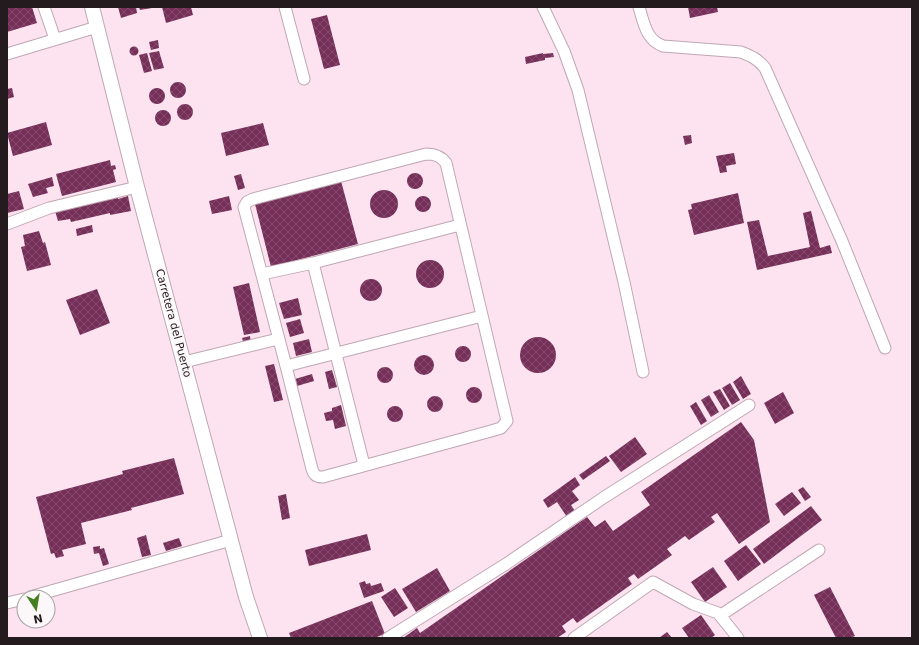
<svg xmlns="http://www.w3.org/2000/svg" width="919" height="645" font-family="'DejaVu Sans',sans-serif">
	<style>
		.building { fill: url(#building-cross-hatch) }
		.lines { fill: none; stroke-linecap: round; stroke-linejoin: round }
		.minor-casing { stroke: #bfa7b3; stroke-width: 13 }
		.major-casing { stroke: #bfa7b3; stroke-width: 16 }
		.minor { stroke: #fff; stroke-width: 11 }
		.major { stroke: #fff; stroke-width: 14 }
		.labels { text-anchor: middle; stroke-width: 4; stroke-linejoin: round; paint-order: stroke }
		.street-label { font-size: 11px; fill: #241b1f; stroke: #fcf7f9 }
	</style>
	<defs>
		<pattern id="building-cross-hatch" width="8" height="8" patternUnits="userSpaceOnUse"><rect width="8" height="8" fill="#762f59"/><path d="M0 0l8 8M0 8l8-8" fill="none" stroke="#844b6d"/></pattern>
	</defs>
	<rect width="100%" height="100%" fill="#fce3ef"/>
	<!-- building -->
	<path class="building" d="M7 7H32L37 23 7 32Z
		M118 7H136L137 13 121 18Z
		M139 7H152V8L140 10Z
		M162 7H191L193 15 166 23Z
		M688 7H717L718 12 690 18Z
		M327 15 340 65 324 69 311 19Z
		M158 40 159 48 151 50 149 42Z
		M129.5 51a4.5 4.5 0 1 1 9 0a4.5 4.5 0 1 1-9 0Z
		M159 51 164 68 154 70 149 53Z
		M147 53 152 71 144 73 139 55Z
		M543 53V54L553 53 554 57 545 58V60L526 64 525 57Z
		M170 90a8 8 0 1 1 16 0a8 8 0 1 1-16 0Z
		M149 96a8 8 0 1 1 16 0a8 8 0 1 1-16 0Z
		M12 88 14 97 7 99V89Z
		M177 112a8 8 0 1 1 16 0a8 8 0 1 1-16 0Z
		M155 118a8 8 0 1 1 16 0a8 8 0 1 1-16 0Z
		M46 122 52 145 13 156 7 133Z
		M263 123 269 145 226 156 221 133Z
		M691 135 692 143 685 145 683 136Z
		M734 153 736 164 726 166 727 172 720 173 716 156Z
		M110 160 111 166 115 165 116 169 113 170 116 182 62 196 56 174Z
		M407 181a8 8 0 1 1 16 0a8 8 0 1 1-16 0Z
		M241 174 245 188 238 190 234 176Z
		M52 177 54 186 46 188 48 193 33 197 28 184Z
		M341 181 358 244 271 267 255 204Z
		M370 204a14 14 0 1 1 28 0a14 14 0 1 1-28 0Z
		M19 191 24 209 7 213V194Z
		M738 193 744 223 694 235 688 210 692 209 691 204Z
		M415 204a8 8 0 1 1 16 0a8 8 0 1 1-16 0Z
		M128 196 131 211 110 215V213L71 222 70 219 58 221 55 211 118 197V199Z
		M229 196 232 210 212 214 209 201Z
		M811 211 820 248 830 245 832 253 757 270 747 222 759 220 768 256 810 247 803 213Z
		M92 225 93 232 77 236 76 229Z
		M39 231 43 243 45 242 51 265 27 271 21 247 25 246 23 235Z
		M416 274a14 14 0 1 1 28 0a14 14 0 1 1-28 0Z
		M360 290a11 11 0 1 1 22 0a11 11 0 1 1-22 0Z
		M249 283 260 332 244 335 233 287Z
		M97 289 110 323 80 335 66 300Z
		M298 298 302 315 284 319 279 303Z
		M300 319 304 333 290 337 286 323Z
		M250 336 251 343 244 345 242 338Z
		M520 355a18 18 0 1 1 36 0a18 18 0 1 1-36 0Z
		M309 339 312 352 296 356 293 343Z
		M455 354a8 8 0 1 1 16 0a8 8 0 1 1-16 0Z
		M414 365a10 10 0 1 1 20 0a10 10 0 1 1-20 0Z
		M274 364 283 400 274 402 265 366Z
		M377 375a8 8 0 1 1 16 0a8 8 0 1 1-16 0Z
		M332 370 337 387 329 389 325 372Z
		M312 374 314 381 297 386 295 379Z
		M741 376 751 394 743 399 733 382Z
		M730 383 740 400 732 405 722 388Z
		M466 395a8 8 0 1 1 16 0a8 8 0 1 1-16 0Z
		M720 389 730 406 724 410 713 392Z
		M783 392 794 413 775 424 764 403Z
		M709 395 719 412 711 417 701 400Z
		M427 404a8 8 0 1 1 16 0a8 8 0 1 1-16 0Z
		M696 402 707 421 701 425 690 406Z
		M341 405 346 426 335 429 333 420 326 421 324 413 332 411V408Z
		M387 414a8 8 0 1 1 16 0a8 8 0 1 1-16 0Z
		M741 422 754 440 770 522 739 544 717 513 711 517 715 522 689 540 685 536 667 549 672 555 638 579 634 574 628 578 632 584 577 623 573 618 562 626 566 632 557 638H403L417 628 420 633 587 517 595 527 605 520 613 531 650 505 641 492Z
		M635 437 647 454 621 472 609 456Z
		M606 456 610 461 583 480 579 475Z
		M174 458 184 494 131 508 132 510 81 523 86 544 62 550 64 556 56 558 54 553 51 554 36 497 123 474 122 471Z
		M575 477 580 485 572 491 579 500 571 505 575 511 567 517 557 502 548 508 543 500Z
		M803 487 811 497 805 501 798 490Z
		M792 492 801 503 784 516 775 504Z
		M286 494 290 518 282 520 278 496Z
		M811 506 822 520 764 564 753 549Z
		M367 534 371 550 309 566 305 550Z
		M146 535 151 555 142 557 137 538Z
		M179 538 182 546 166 551 163 543Z
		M746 545 761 564 738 581 724 561Z
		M100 546V549L104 548 109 564 103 566 99 553 94 554 93 547Z
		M713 567 727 587 705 602 691 582Z
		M437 568 450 591 416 612 402 589Z
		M365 581 366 584 370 583 371 586 381 583 384 591 364 598 359 583Z
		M830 587 855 636 850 638H836L814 595Z
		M395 588 408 608 394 617 381 597Z
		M372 601 385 634 374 638H337L336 637 333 638H291L289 633Z
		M701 615 715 635 711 638H689L682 628Z
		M667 632 672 638H659Z"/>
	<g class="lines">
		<defs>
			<path id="minor" d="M44 7 55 39
				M285 7 304 79
				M543 7 564 51 578 90 624 282 643 372
				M639 7C644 23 646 40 663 46L741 52C751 56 758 59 765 68L842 241 885 348
				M7 54 97 27
				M7 224 49 208 137 187
				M313 263 364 465
				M262 274 313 263 460 225
				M184 362 278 339
				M286 366 312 469C314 475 316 477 323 477L491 431 501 428 507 421 446 163C441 156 435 154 426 154L253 199 247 202 244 207 286 366 482 316
				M30 597 231 540
				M7 603 24 599
				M721 615 819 550
				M388 638 506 564 603 498 749 405
				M574 638 653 582 693 604 718 613 738 638"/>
			<path id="major" d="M92 7 137 187 246 597 260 638"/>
		</defs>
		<!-- minor casing -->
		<use href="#minor" class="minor-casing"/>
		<!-- major casing -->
		<use href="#major" class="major-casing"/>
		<!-- minor -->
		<use href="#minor" class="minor"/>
		<!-- major -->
		<use href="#major" class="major"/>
	</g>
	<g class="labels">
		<!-- street labels -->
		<g class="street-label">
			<text transform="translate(174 323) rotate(75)" y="4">Carretera del Puerto</text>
		</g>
	</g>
	<!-- border -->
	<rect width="919" height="645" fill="none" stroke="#241b1f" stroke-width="16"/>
	<!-- north arrow -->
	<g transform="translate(36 609) rotate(168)"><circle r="19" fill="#fcf7f9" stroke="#a69fa2"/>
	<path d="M0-3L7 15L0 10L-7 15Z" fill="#44811e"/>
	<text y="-6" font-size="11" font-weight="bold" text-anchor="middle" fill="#241b1f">N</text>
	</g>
</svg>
